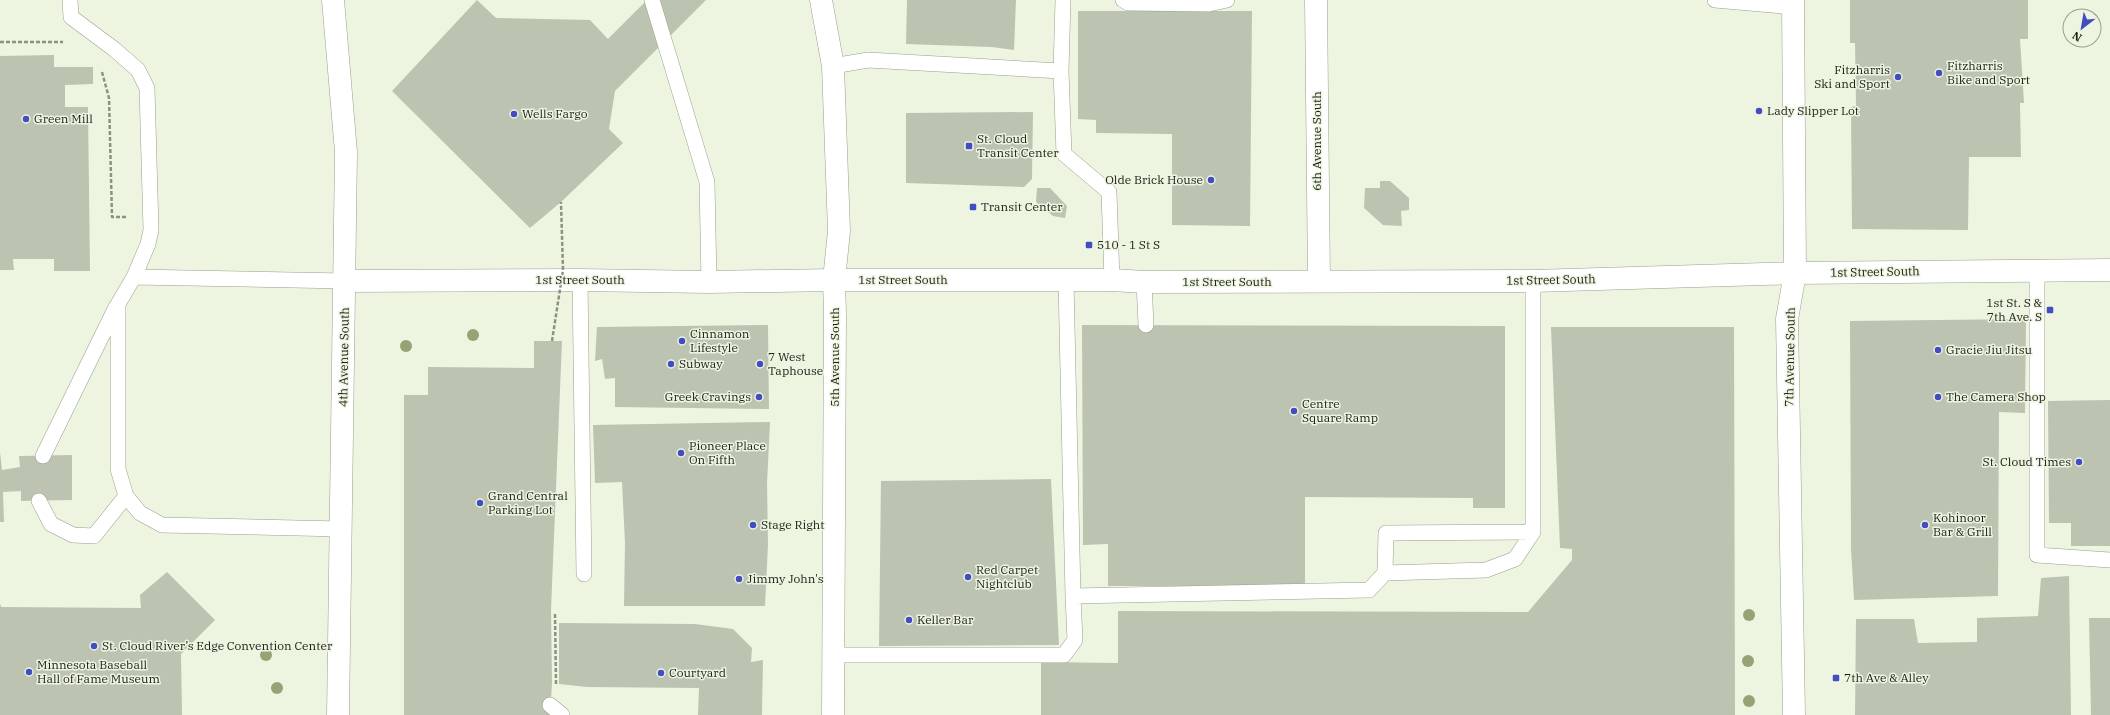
<svg xmlns="http://www.w3.org/2000/svg" width="2110" height="715" font-family="'IBM Plex Serif',serif">
	<style>
		.building { fill: #bcc3b0 }
		.lines { fill: none; stroke-linecap: round; stroke-linejoin: round }
		.service-casing { stroke: #989f8c; stroke-width: 16 }
		.minor-casing { stroke: #989f8c; stroke-width: 23 }
		.tertiary-casing { stroke: #989f8c; stroke-width: 23 }
		.path { stroke: #8c9183; stroke-width: 2.5; stroke-dasharray: 4 2; stroke-linecap: butt }
		.service { stroke: #fff; stroke-width: 15 }
		.minor { stroke: #fff; stroke-width: 22 }
		.tertiary { stroke: #fff; stroke-width: 22 }
		.path-bridge { stroke: #8c9183; stroke-width: 2.5; stroke-dasharray: 4 2; stroke-linecap: butt }
		.tree { fill: #95a375 }
		.poi-dot { fill: #424dc1; stroke: #edf5e1; stroke-width: 1.5 }
		.labels { text-anchor: middle; stroke-width: 3; stroke-linejoin: round; paint-order: stroke }
		.poi-label { font-size: 12px; fill: #1b1e17; stroke: #edf5e1; text-anchor: start }
		.street-label { font-size: 12px; fill: #1b1e17; stroke: #edf5e1 }
	</style>
	<rect width="100%" height="100%" fill="#edf5e1"/>
	<!-- building -->
	<path class="building" d="M477 0 496 18 590 20 608 39 647 0H706L615 91 609 129 623 143 561 202 530 228 392 91Z
		M907 0H1016L1014 50 992 47 906 44Z
		M1850 0H2028V39H2020L2024 103H2020L2021 157H1969L1968 230 1852 229 1851 107 1856 106 1855 43H1850Z
		M1078 11H1252L1250 226 1172 225V134L1096 133V120L1078 119Z
		M54 55V67H93V84L65 85V107H88L90 271H54V259H13L14 270H0V56Z
		M1033 112 1032 179 1024 187 906 183V113Z
		M1380 181H1390L1409 198V210L1401 211 1402 226 1383 225 1364 208 1365 188H1380Z
		M1037 188H1050L1067 206 1065 218 1053 216 1036 202Z
		M2026 319 2025 413 1999 412 1998 596 1854 600 1851 549 1850 321Z
		M768 325 769 409 615 407V378L605 379 602 359 595 361 597 327Z
		M1082 325 1505 326V508H1473V498L1305 497V586H1108V544L1083 545Z
		M1551 327H1734L1735 715H1041V662L1118 663V611L1528 612 1572 560V549L1560 548Z
		M534 341H562L551 610 552 683 550 715H404V395H428V367L534 368Z
		M2110 400V546H2071V523H2049L2048 401Z
		M770 422 767 484 768 544 765 606H624L625 543 622 482 595 483 593 425Z
		M0 452 2 470 20 467 19 456 72 455V500L21 501V491L3 492 4 522H0Z
		M1051 479 1059 645 879 646 881 481Z
		M167 572 215 620 181 654 182 715H0V603L1 607 141 608 140 595Z
		M2069 576 2071 715H1855L1856 619H1914L1918 643 1977 642V618L2038 616 2041 578Z
		M2089 618H2110V715H2091Z
		M559 623 695 624 733 629 752 648 751 662 763 660 762 715H698L699 688 587 687 559 684Z"/>
	<g class="lines">
		<defs>
			<path id="service" d="M70 0 71 17 114 49 138 70 147 88 151 230 148 244 134 277 118 304V469L126 496 140 513 162 525 341 529
				M652 0 707 182 709 282
				M1063 0 1061 71 1064 154 1109 192 1112 280
				M1123 0 1128 3 1209 4 1227 0
				M1715 0 1793 7
				M833 66 868 60 1061 71
				M2037 270V555L2110 560
				M134 277 345 281
				M580 280 584 574
				M1066 281 1073 596 1369 590 1385 573 1386 533 1533 532
				M1144 282 1146 325
				M43 456 116 307
				M39 501 51 524 73 535 94 536 126 496
				M1385 573 1486 570 1515 559 1533 532V281
				M832 655H1064L1075 640 1073 596
				M550 705 562 715"/>
			<path id="minor" d="M333 0 346 152 338 715
				M1316 0 1319 281
				M345 281 580 280 709 282 834 280"/>
			<path id="tertiary" d="M821 0 833 66 839 231 834 280 835 314 833 715
				M1793 0 1795 273 1787 319 1794 715
				M834 280H1112L1144 282 1533 281 1795 273 2110 270"/>
		</defs>
		<!-- service casing -->
		<use href="#service" class="service-casing"/>
		<!-- minor casing -->
		<use href="#minor" class="minor-casing"/>
		<!-- tertiary casing -->
		<use href="#tertiary" class="tertiary-casing"/>
		<!-- path -->
		<path class="path" d="M0 42H63
			M102 72 109 98 112 217H127
			M555 614 556 684"/>
		<!-- service -->
		<use href="#service" class="service"/>
		<!-- minor -->
		<use href="#minor" class="minor"/>
		<!-- tertiary -->
		<use href="#tertiary" class="tertiary"/>
		<!-- path-bridge -->
		<path class="path-bridge" d="M552 341 563 270 561 202"/>
	</g>
	<!-- trees -->
	<g class="tree">
		<circle cx="473" cy="335" r="6"/>
		<circle cx="406" cy="346" r="6"/>
		<circle cx="1749" cy="615" r="6"/>
		<circle cx="266" cy="655" r="6"/>
		<circle cx="1748" cy="661" r="6"/>
		<circle cx="277" cy="688" r="6"/>
		<circle cx="1749" cy="701" r="6"/>
	</g>
	<!-- markers -->
	<g class="poi-dot">
		<circle cx="1939" cy="73" r="4"/>
		<circle cx="1898" cy="77" r="4"/>
		<circle cx="1759" cy="111" r="4"/>
		<circle cx="514" cy="114" r="4"/>
		<circle cx="26" cy="119" r="4"/>
		<rect x="965" y="142" width="8" height="8" rx="2"/>
		<circle cx="1211" cy="180" r="4"/>
		<rect x="969" y="203" width="8" height="8" rx="2"/>
		<rect x="1085" y="241" width="8" height="8" rx="2"/>
		<rect x="2046" y="306" width="8" height="8" rx="2"/>
		<circle cx="682" cy="341" r="4"/>
		<circle cx="1938" cy="350" r="4"/>
		<circle cx="671" cy="364" r="4"/>
		<circle cx="760" cy="364" r="4"/>
		<circle cx="759" cy="397" r="4"/>
		<circle cx="1938" cy="397" r="4"/>
		<circle cx="1294" cy="411" r="4"/>
		<circle cx="681" cy="453" r="4"/>
		<circle cx="2079" cy="462" r="4"/>
		<circle cx="480" cy="503" r="4"/>
		<circle cx="753" cy="525" r="4"/>
		<circle cx="1925" cy="525" r="4"/>
		<circle cx="968" cy="577" r="4"/>
		<circle cx="739" cy="579" r="4"/>
		<circle cx="909" cy="620" r="4"/>
		<circle cx="94" cy="646" r="4"/>
		<circle cx="29" cy="672" r="4"/>
		<circle cx="661" cy="673" r="4"/>
		<rect x="1832" y="674" width="8" height="8" rx="2"/>
	</g>
	<g class="labels">
		<!-- poi labels -->
		<g class="poi-label">
			<text x="1947" y="70">Fitzharris<tspan x="1947" dy="14">Bike and Sport</tspan></text>
			<text x="1890" y="74" text-anchor="end">Fitzharris<tspan x="1890" dy="14">Ski and Sport</tspan></text>
			<text x="1767" y="115">Lady Slipper Lot</text>
			<text x="522" y="118">Wells Fargo</text>
			<text x="34" y="123">Green Mill</text>
			<text x="977" y="143">St. Cloud<tspan x="977" dy="14">Transit Center</tspan></text>
			<text x="1203" y="184" text-anchor="end">Olde Brick House</text>
			<text x="981" y="211">Transit Center</text>
			<text x="1097" y="249">510 - 1 St S</text>
			<text x="2042" y="307" text-anchor="end">1st St. S &amp;<tspan x="2042" dy="14">7th Ave. S</tspan></text>
			<text x="690" y="338">Cinnamon<tspan x="690" dy="14">Lifestyle</tspan></text>
			<text x="1946" y="354">Gracie Jiu Jitsu</text>
			<text x="768" y="361">7 West<tspan x="768" dy="14">Taphouse</tspan></text>
			<text x="679" y="368">Subway</text>
			<text x="751" y="401" text-anchor="end">Greek Cravings</text>
			<text x="1946" y="401">The Camera Shop</text>
			<text x="1302" y="408">Centre<tspan x="1302" dy="14">Square Ramp</tspan></text>
			<text x="689" y="450">Pioneer Place<tspan x="689" dy="14">On Fifth</tspan></text>
			<text x="2071" y="466" text-anchor="end">St. Cloud Times</text>
			<text x="488" y="500">Grand Central<tspan x="488" dy="14">Parking Lot</tspan></text>
			<text x="1933" y="522">Kohinoor<tspan x="1933" dy="14">Bar &amp; Grill</tspan></text>
			<text x="761" y="529">Stage Right</text>
			<text x="976" y="574">Red Carpet<tspan x="976" dy="14">Nightclub</tspan></text>
			<text x="747" y="583">Jimmy John's</text>
			<text x="917" y="624">Keller Bar</text>
			<text x="102" y="650">St. Cloud River’s Edge Convention Center</text>
			<text x="37" y="669">Minnesota Baseball<tspan x="37" dy="14">Hall of Fame Museum</tspan></text>
			<text x="669" y="677">Courtyard</text>
			<text x="1844" y="682">7th Ave &amp; Alley</text>
		</g>
		<!-- street labels -->
		<g class="street-label">
			<text transform="translate(1317 141) rotate(-90)" y="4">6th Avenue South</text>
			<text transform="translate(1875 272) rotate(-1)" y="4">1st Street South</text>
			<text x="580" y="284">1st Street South</text>
			<text x="903" y="284">1st Street South</text>
			<text transform="translate(1551 280) rotate(-1)" y="4">1st Street South</text>
			<text x="1227" y="286">1st Street South</text>
			<text transform="translate(344 357) rotate(-89)" y="4">4th Avenue South</text>
			<text transform="translate(835 357) rotate(-90)" y="4">5th Avenue South</text>
			<text transform="translate(1790 357) rotate(-89)" y="4">7th Avenue South</text>
		</g>
	</g>
	<!-- north arrow -->
	<g transform="translate(2082 28) rotate(211)"><circle r="19" fill="#edf5e1" stroke="#999f90"/>
	<path d="M0-3L7 15L0 10L-7 15Z" fill="#424dc1"/>
	<text y="-6" font-size="11" font-weight="bold" text-anchor="middle" fill="#1b1e17">N</text>
	</g>
</svg>
